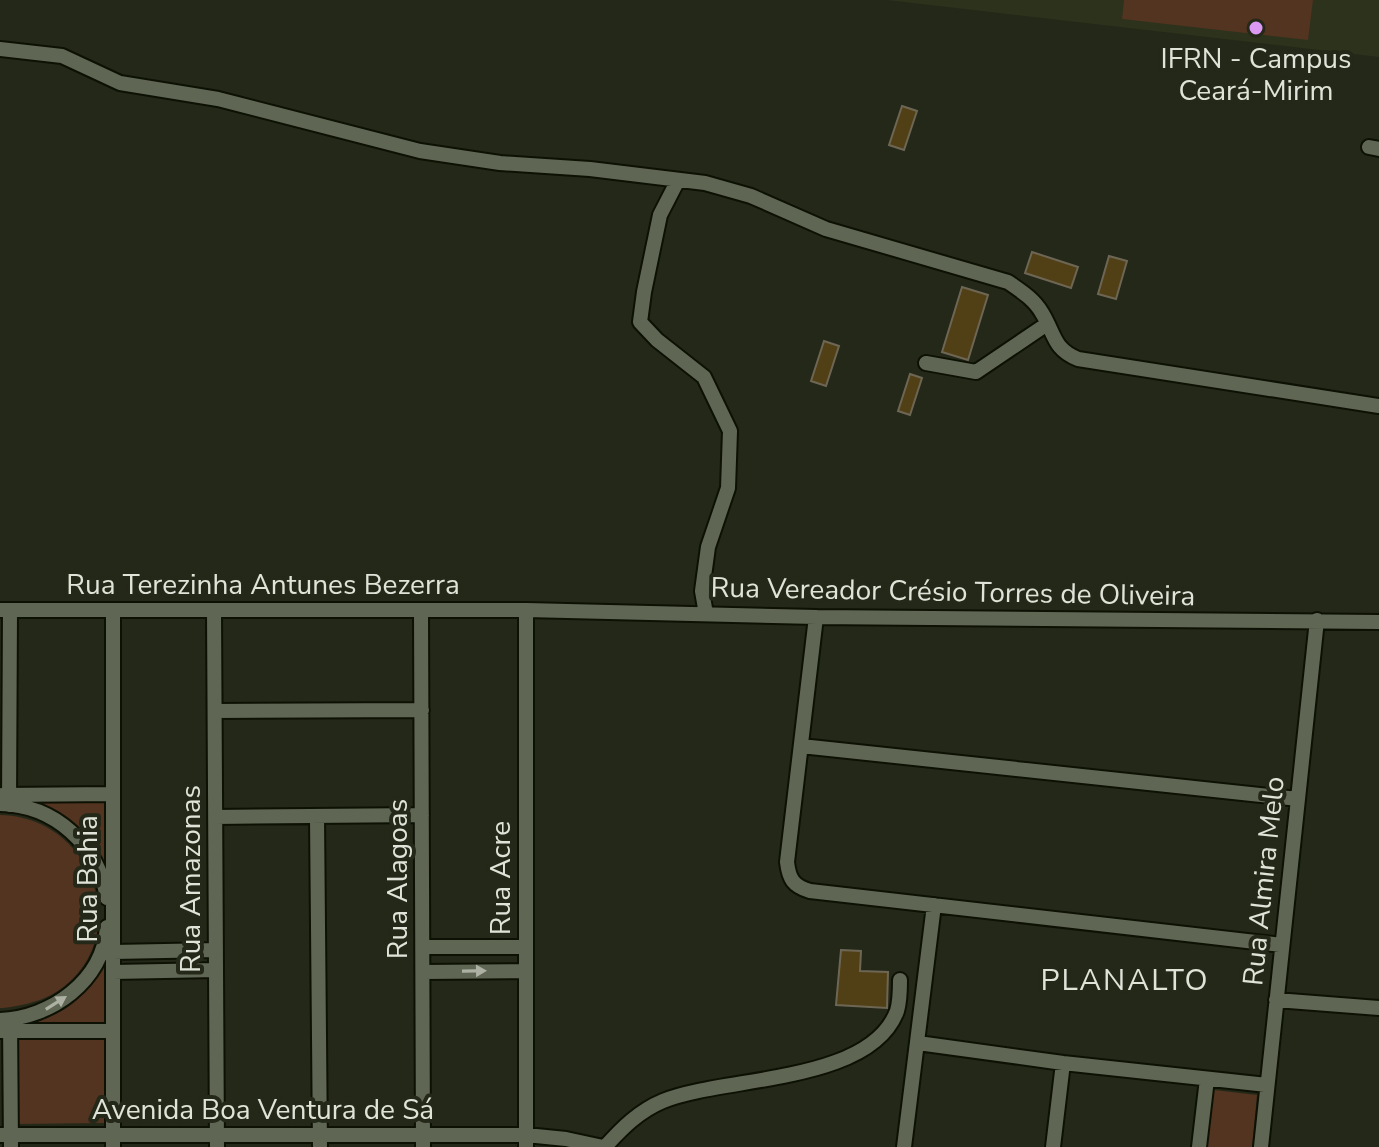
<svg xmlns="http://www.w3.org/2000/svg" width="1379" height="1147" font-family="'Nunito Sans',sans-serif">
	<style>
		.built { fill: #2c321b }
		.green { fill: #523420 }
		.building { fill: #514015; stroke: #6e6655; stroke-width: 2 }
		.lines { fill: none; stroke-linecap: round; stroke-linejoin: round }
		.minor-casing { stroke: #0d1104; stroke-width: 18 }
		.minor { stroke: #606654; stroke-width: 14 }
		.oneway { fill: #acb1a3 }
		.poi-dot { fill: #dc99f4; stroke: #242818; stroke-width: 3 }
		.labels { text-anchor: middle; stroke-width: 8; stroke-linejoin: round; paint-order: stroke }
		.poi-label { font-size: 28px; fill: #dfe3d8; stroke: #242818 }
		.street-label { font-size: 28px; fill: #dfe3d8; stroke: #242818 }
		.neighbourhood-label { font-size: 30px; letter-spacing: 2px; fill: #dfe3d8; stroke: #242818 }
	</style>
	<rect width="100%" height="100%" fill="#242818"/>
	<!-- built -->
	<path class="built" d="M887 0H1379V57Z"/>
	<!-- green -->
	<path class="green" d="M1124 0H1313L1308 40 1122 19Z
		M36 801H105V866C88 832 73 815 36 801Z
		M0 815C98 817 137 947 51 995 35 1003 20 1006 3 1008H0Z
		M106 957 105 1023H34C75 1009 87 994 106 957Z
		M105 1038V1123L18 1124 17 1039Z
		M1214 1090 1257 1095 1252 1147H1207Z"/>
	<!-- building -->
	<path class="building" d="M902 106 917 111 904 150 889 145Z
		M1032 252 1078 267 1071 288 1025 273Z
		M1109 256 1127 261 1116 299 1098 294Z
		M962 287 988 295 968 360 942 352Z
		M824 341 839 346 826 386 811 381Z
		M910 374 922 378 910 415 898 411Z
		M841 950 861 951 860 971 888 972 887 1008 836 1005Z"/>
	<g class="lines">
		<defs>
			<path id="minor" d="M0 49 62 56 120 83 218 99 420 151 500 163 590 169 705 183 751 196 826 229 1008 282C1021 291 1034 299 1042 313 1055 334 1053 349 1078 359L1379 406
				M1369 147 1379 149
				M678 180 660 215 644 292 640 322 657 340 704 377 730 431 728 488 708 547 702 591 706 614
				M926 363 976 372 1047 324
				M0 610H526L816 617 1379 622
				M214 610 217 1147
				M421 610 423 1147
				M526 610V1147
				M816 617 787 862C789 879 793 886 810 891L1282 945
				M215 711 422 710
				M801 746 1298 799
				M2 795 113 794
				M0 804C55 805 98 845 107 898
				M9 805 10 610
				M317 816 320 1147
				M215 817 422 815
				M423 947H526
				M113 952 216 950
				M113 972 216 970
				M423 972 526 971
				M1276 1000 1379 1008
				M0 1020C51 1018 103 981 107 927
				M10 1020 11 1147
				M0 1031H113
				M918 1043 1063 1063 1267 1085
				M0 1135H526L566 1139 603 1147
				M113 1147V610
				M605 1147C622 1128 639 1111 663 1101 724 1076 870 1084 897 1011 900 1001 900 990 900 980
				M904 1147 934 905
				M1053 1147 1063 1063
				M1199 1147 1207 1079
				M1261 1147 1317 620"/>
		</defs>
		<!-- minor casing -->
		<use href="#minor" class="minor-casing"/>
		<!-- minor -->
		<use href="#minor" class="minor"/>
	</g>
	<!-- one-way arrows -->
	<defs><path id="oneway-solid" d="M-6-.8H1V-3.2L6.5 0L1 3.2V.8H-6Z" transform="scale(2)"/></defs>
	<g class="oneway">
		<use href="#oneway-solid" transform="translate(474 971) rotate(-1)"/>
		<use href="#oneway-solid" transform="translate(56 1003) rotate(-32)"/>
	</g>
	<!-- markers -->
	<circle class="poi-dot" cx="1256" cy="28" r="8"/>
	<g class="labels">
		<!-- poi labels -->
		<g class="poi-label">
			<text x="1256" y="68">IFRN - Campus<tspan x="1256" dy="32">Ceará-Mirim</tspan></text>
		</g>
		<!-- street labels -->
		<g class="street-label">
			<text x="263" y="594">Rua Terezinha Antunes Bezerra</text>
			<text transform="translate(953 591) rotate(1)" y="10">Rua Vereador Crésio Torres de Oliveira</text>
			<text transform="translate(500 878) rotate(-90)" y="10">Rua Acre</text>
			<text transform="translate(87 879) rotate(-90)" y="10">Rua Bahia</text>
			<text transform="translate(190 879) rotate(-90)" y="10">Rua Amazonas</text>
			<text transform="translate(397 879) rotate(-90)" y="10">Rua Alagoas</text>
			<text transform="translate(1263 881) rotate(-84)" y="10">Rua Almira Melo</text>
			<text x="263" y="1119">Avenida Boa Ventura de Sá</text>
		</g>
		<!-- neighbourhood labels -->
		<g class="neighbourhood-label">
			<text x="1125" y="990">PLANALTO</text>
		</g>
	</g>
</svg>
